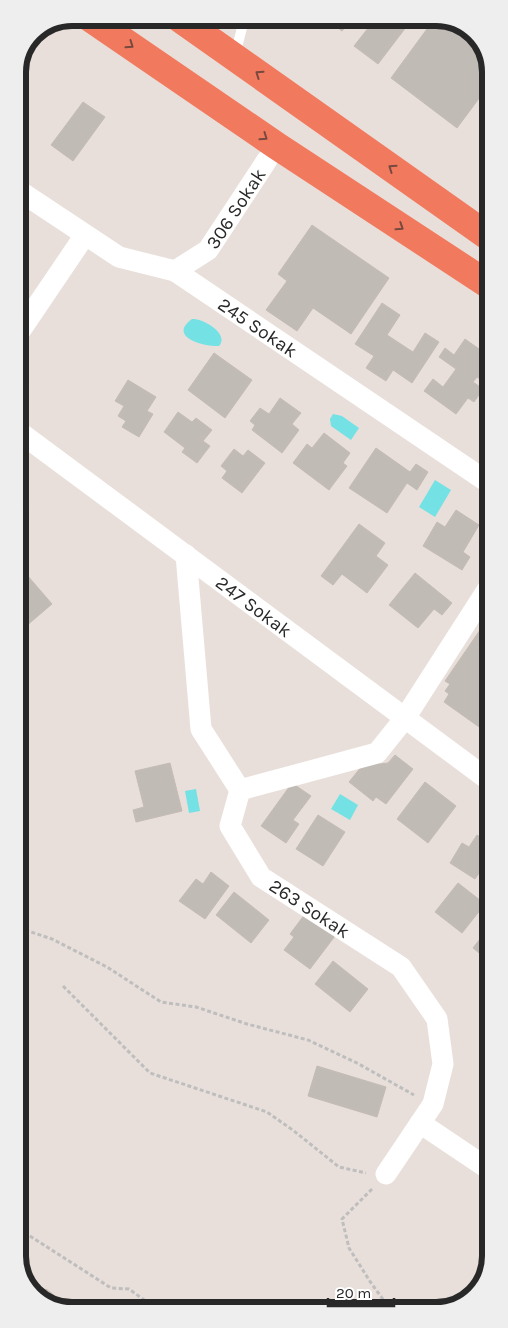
<svg xmlns="http://www.w3.org/2000/svg" width="508" height="1328" font-family="Karla,sans-serif">
	<style>
		.water { fill: #74e1e4 }
		.building { fill: #c1bbb6; stroke: #c4bbb4 }
		.lines { fill: none; stroke-linecap: round; stroke-linejoin: round }
		.path { stroke: #bebebe; stroke-width: 3; stroke-dasharray: 4 2.5; stroke-linecap: butt }
		.lane { stroke: #fff; stroke-width: 10 }
		.street { stroke: #fff; stroke-width: 21 }
		.highway { stroke: #f17a5e; stroke-width: 28 }
		.oneway { stroke: #78493e }
		.labels { text-anchor: middle; stroke-width: 5; stroke-linejoin: round; paint-order: stroke }
		.street-label { font-size: 19px; fill: #282828; stroke: #fff }
		.rim { fill: none; stroke: #282828; stroke-width: 6 }
	</style>
	<rect width="100%" height="100%" fill="#e9dfda"/>
	<!-- water -->
	<path class="water" d="M192 319C203 318 230 334 219 346 204 347 167 337 192 319Z
		M333 414 342 416 359 428 351 440 331 426 330 419Z
		M435 480 451 490 435 517 419 507Z
		M196 789 200 811 189 813 185 791Z
		M340 794 358 805 350 820 331 809Z"/>
	<!-- building -->
	<path class="building" d="M325 18H353L342 31Z
		M376 18H413L378 64 354 46Z
		M435 18H440L466 28 474 34 489 57V85L457 128 391 78Z
		M83 102 105 117 73 161 51 145Z
		M312 225 389 278 351 334 313 308 297 331 266 310 287 281 278 274Z
		M382 303 400 315 387 335 413 352 425 333 439 342 412 383 393 370 386 381 366 368 374 356 355 344Z
		M465 339 489 356V370L482 380 477 377 473 382 483 389 474 402 468 398 456 414 424 391 433 379 443 387 456 369 439 357 445 348 454 355Z
		M214 353 252 380 225 418 188 390Z
		M128 380 156 397 147 411 153 414 139 437 122 427 126 421 118 416 124 406 115 401Z
		M280 398 301 413 292 424 299 430 282 453 252 430 255 425 250 421 260 408 269 414Z
		M178 412 192 422 196 418 212 430 203 441 210 446 197 463 182 452 185 448 164 432Z
		M324 433 350 453 343 463 347 466 329 490 293 463 307 444 312 448Z
		M376 448 410 472 416 464 428 472 417 490 407 483 387 513 349 488Z
		M234 449 243 456 248 450 265 463 242 493 222 478 227 471 221 466Z
		M456 510 479 525 463 552 470 557 462 570 423 546 437 522 445 527Z
		M359 524 385 543 376 556 388 565 367 593 342 574 333 585 321 576Z
		M415 573 452 603 442 615 434 609 418 628 389 605Z
		M27 575 52 604 18 633V583Z
		M489 617 490 676 487 679 490 681V718L482 729 444 702 449 694 445 691 450 684 445 681Z
		M490 718V736L481 730Z
		M395 755 413 769 386 804 376 797 373 801 349 782 370 756 380 764 388 763Z
		M170 763 182 811 136 822 133 810 144 807 135 771Z
		M425 782 456 806 428 843 397 819Z
		M292 783 311 796 293 820 299 824 286 843 261 826Z
		M318 815 345 832 323 866 296 849Z
		M477 835 490 843V874L482 869 475 879 450 863 462 843 469 847Z
		M211 872 229 886 205 919 179 901 196 879 203 884Z
		M458 883 485 904 462 933 435 912Z
		M234 892 269 920 251 943 216 915Z
		M305 914 335 936 310 969 284 950 294 937 290 934Z
		M490 926V962L473 948Z
		M333 961 368 989 350 1012 315 984Z
		M317 1066 386 1087 377 1117 308 1096Z
		M46 1289 63 1302 59 1307 39 1298Z"/>
	<g class="lines">
		<!-- path -->
		<path class="path" d="M19 730 29 735
			M19 928 52 939 107 967 161 1002 196 1007 247 1024 308 1040 357 1063 414 1095
			M63 986 150 1073 267 1112 294 1131 339 1167 366 1173
			M372 1189 342 1219 349 1248 371 1283 390 1309
			M19 1229 111 1288 129 1289 158 1310"/>
		<!-- lane -->
		<path class="lane" d="M213 40 217 18
			M235 55 243 24 247 18"/>
		<!-- street -->
		<g class="street">
			<path id="s1" d="M18 190 119 257 175 271 489 483"/>
			<path id="s2" d="M175 271 208 250 267 160"/>
			<path d="M18 334 85 235"/>
			<path id="s3" d="M18 431 490 781"/>
			<path d="M186 555 201 729 240 790"/>
			<path d="M420 1123 490 1170"/>
			<path d="M386 1174 433 1104 443 1064 437 1019 401 967 261 877 230 826 240 790 377 753 405 718 489 587"/>
		</g>
		<!-- highway -->
		<path class="highway" d="M90 18 277 146 489 285
			M179 18 489 237"/>
	</g>
	<!-- one-way arrows -->
	<defs><path id="oneway-chevron" d="M-2-3.5L2.5 0L-2 3.5" fill="none" stroke-width="1.6" stroke-linecap="round" stroke-linejoin="round" transform="scale(1.25)"/></defs>
	<g class="oneway">
		<use href="#oneway-chevron" transform="translate(130 45) rotate(35)"/>
		<use href="#oneway-chevron" transform="translate(259 74) rotate(-145)"/>
		<use href="#oneway-chevron" transform="translate(264 137) rotate(35)"/>
		<use href="#oneway-chevron" transform="translate(392 168) rotate(-145)"/>
		<use href="#oneway-chevron" transform="translate(400 227) rotate(33)"/>
	</g>
	<g class="labels">
		<!-- street labels -->
		<g class="street-label">
			<text dy="7" stroke="none"><textPath href="#s2" startOffset="89">306 Sokak</textPath></text>
			<text dy="7" stroke="none"><textPath href="#s1" startOffset="279">245 Sokak</textPath></text>
			<text dy="7" stroke="none"><textPath href="#s3" startOffset="294">247 Sokak</textPath></text>
			<text transform="translate(310 908) rotate(33)" y="7">263 Sokak</text>
		</g>
	</g>
	<!-- crop -->
	<path d="M0 0H508V1328H0ZM72 26H436A46 46 0 0 1 482 72V1256A46 46 0 0 1 436 1302H72A46 46 0 0 1 26 1256V72A46 46 0 0 1 72 26Z" fill="#eee" fill-rule="evenodd"/>
	<path class="rim" d="M72 26H436A46 46 0 0 1 482 72V1256A46 46 0 0 1 436 1302H72A46 46 0 0 1 26 1256V72A46 46 0 0 1 72 26Z"/>
	<!-- scale -->
	<path d="M328 1298v8h66v-8" fill="none" stroke="#282828" stroke-width="2.5"/>
	<text x="336" y="1298" font-size="15" fill="#282828" stroke="#ffffff" stroke-width="4" paint-order="stroke">20 m</text>
</svg>
